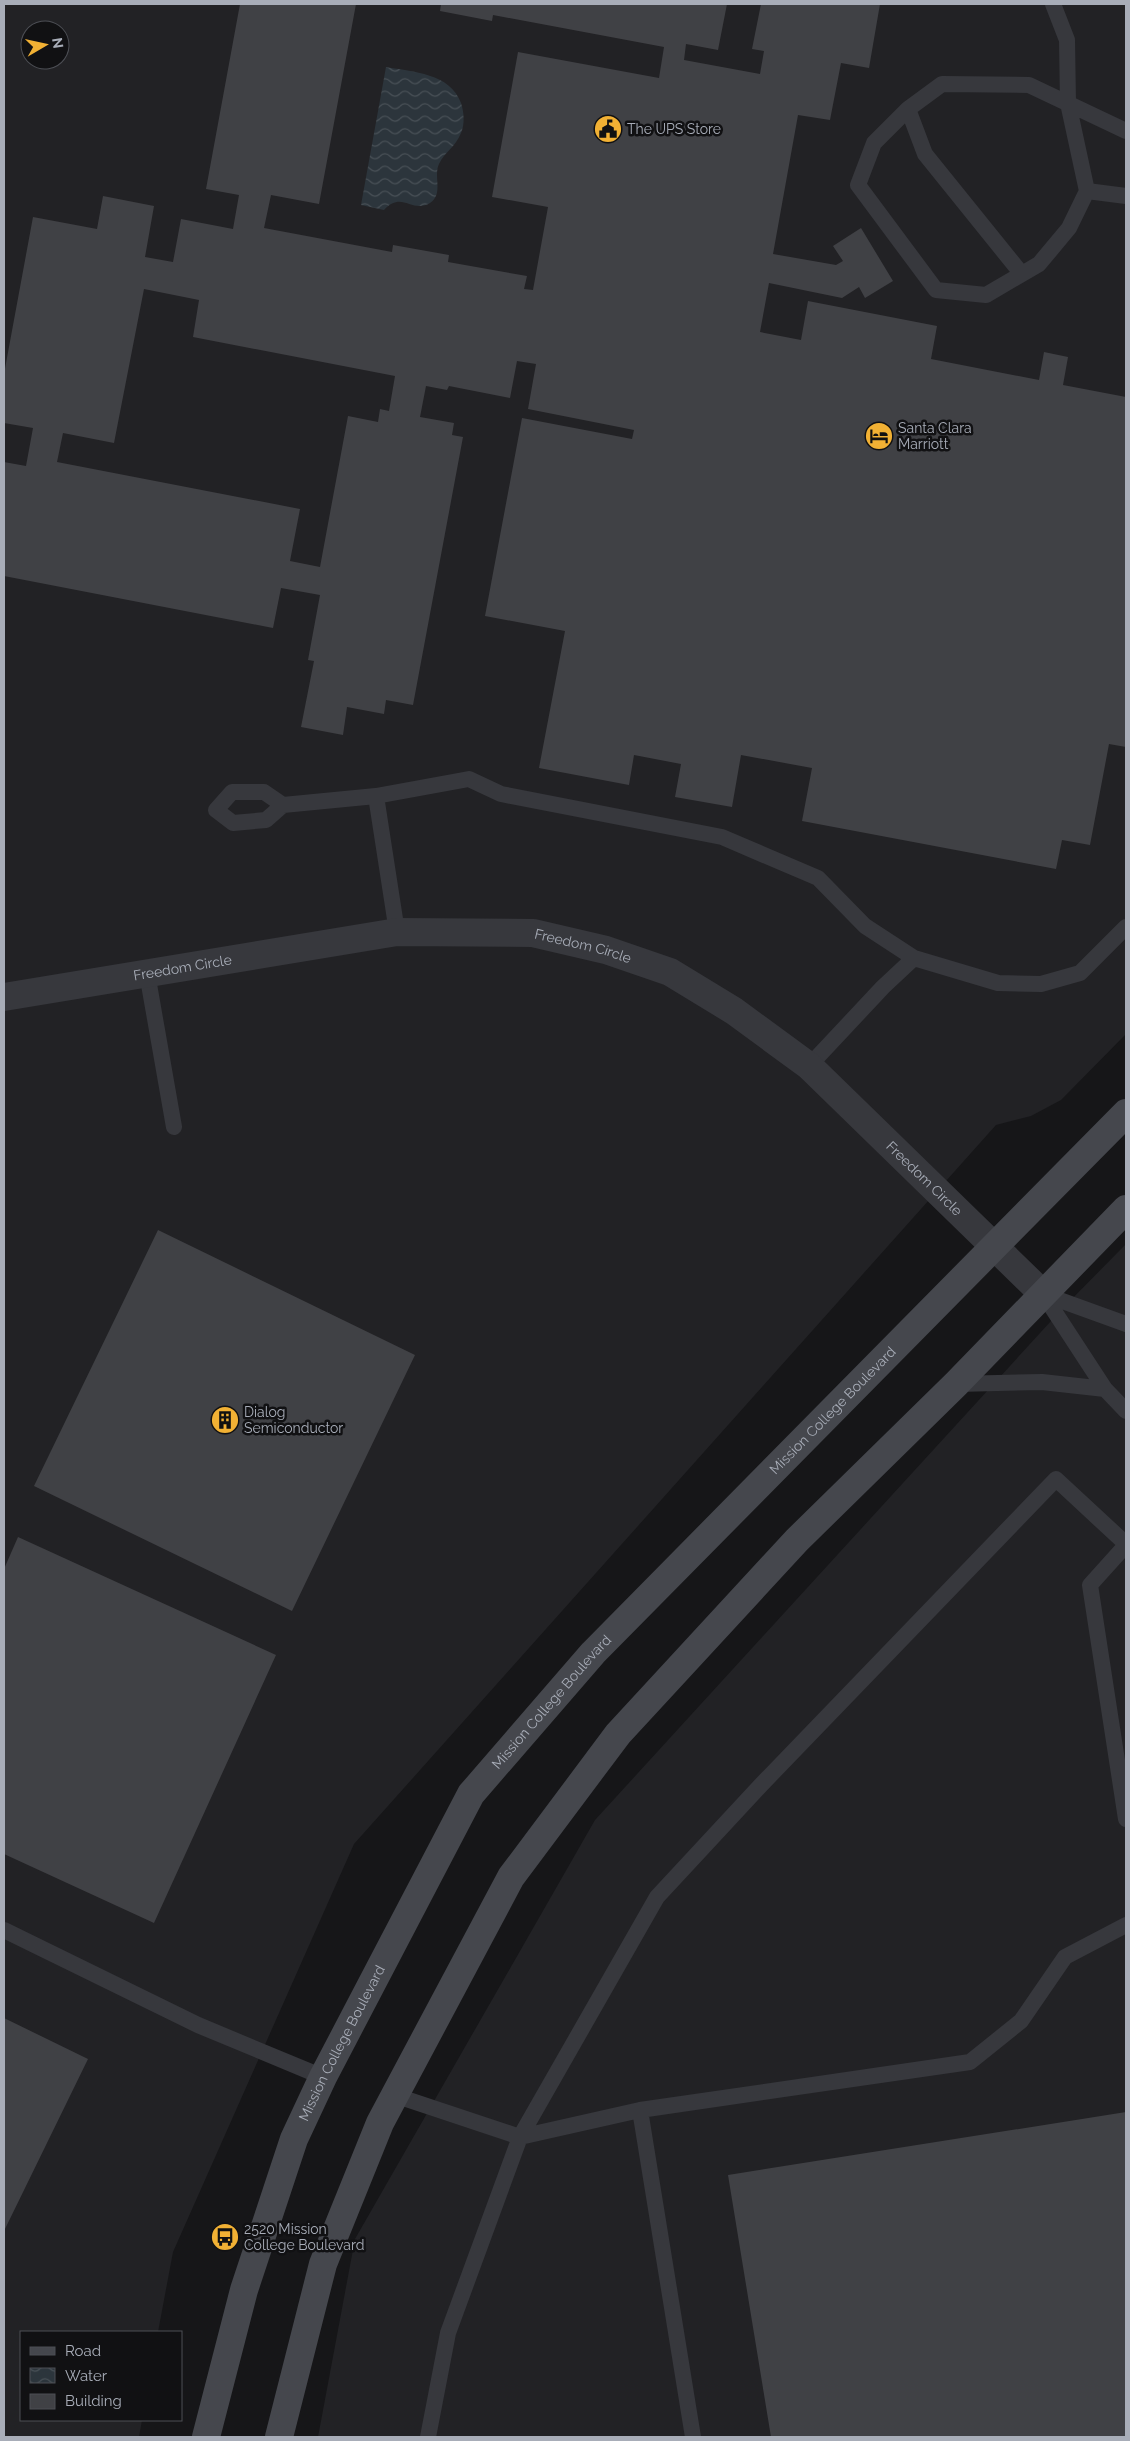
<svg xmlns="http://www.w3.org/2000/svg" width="1130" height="2441" font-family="Raleway,sans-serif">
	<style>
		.built { fill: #222225; fill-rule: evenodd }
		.water { fill: url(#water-waves) }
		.building { fill: #404145; fill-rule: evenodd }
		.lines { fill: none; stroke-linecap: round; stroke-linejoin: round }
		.lane { stroke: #37383d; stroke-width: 16 }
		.street { stroke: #37383d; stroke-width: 28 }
		.secondary { stroke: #45474d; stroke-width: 28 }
		.labels { text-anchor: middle; stroke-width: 5; stroke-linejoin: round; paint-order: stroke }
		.poi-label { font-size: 14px; fill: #a8adb8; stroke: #111113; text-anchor: start }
		.street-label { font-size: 14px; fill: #a8adb8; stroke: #111113 }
	</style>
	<defs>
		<pattern id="water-waves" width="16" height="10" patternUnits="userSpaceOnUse" patternTransform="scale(1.25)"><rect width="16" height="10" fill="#2c353c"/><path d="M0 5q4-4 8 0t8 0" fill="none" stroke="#485056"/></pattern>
	</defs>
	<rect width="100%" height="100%" fill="#161618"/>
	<!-- built -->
	<path class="built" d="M4 4H1126V1034L1061 1100 1031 1116 996 1125 354 1844 173 2252 158 2332H21V2420H142L139 2437H4ZM30 30H60V60H30Z
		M1126 1244V2437H318L355 2239 595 1820 1062 1309Z"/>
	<!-- water -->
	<path class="water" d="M386 67C413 72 450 73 461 103 464 112 465 124 461 133 455 148 445 151 439 164 433 176 444 194 430 203 412 214 402 190 384 210L361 205Z"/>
	<!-- building -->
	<path class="building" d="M240 4H356L319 204 271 195 264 228 392 252 393 245 449 255 448 262 527 276 524 289 533 290 548 207 492 197 518 52 659 78 664 47 493 15 492 21 440 11 441 4H727L718 50 686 44 684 60 760 74 764 51 752 49 761 4H880L869 68 841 63 830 120 798 115 773 254 836 265 843 261 833 246 861 228 893 281 865 298 859 287 842 298 769 283 760 332 801 340 808 301 937 326 931 359 1039 380 1044 352 1068 357 1063 385 1126 397V747L1109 744 1090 845 1062 840 1056 869 802 821 812 768 741 755 732 807 675 797 681 764 634 755 629 785 539 768 565 631 485 616 522 418 632 439 634 430 528 409 536 364 517 361 510 398 449 386 447 390 426 386 420 417 454 423 452 435 463 437 413 705 386 700 384 714 347 707 343 735 301 727 314 661 308 660 320 595 281 588 273 628 4 576V462L26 466 33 428 4 423V374L33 217 97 229 103 196 154 206 145 257 173 262 181 219 233 229 239 195 206 189ZM144 289 199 300 193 337 395 376 389 411 380 409 378 422 348 416 320 567 290 561 300 509 57 462 63 433 114 443Z
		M158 1230 415 1355 292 1611 34 1486Z
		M18 1537 276 1655 154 1923 4 1854V1569Z
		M4 2018 88 2059 4 2231Z
		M1126 2112V2437H771L728 2175Z"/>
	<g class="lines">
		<!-- lane -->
		<path class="lane" d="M1053 4 1067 40 1068 103 1087 191
			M908 109 925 154 1021 273
			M1126 131 1029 85 942 84 908 109 874 143 858 185 936 290 986 295 1039 264 1069 228 1087 191 1126 196
			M376 796 469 779 501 794 722 837 818 878 865 926 914 958 998 983 1041 984 1080 973 1126 927
			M283 805 264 792H232L216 810 233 823 266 820 283 805 376 796 397 932
			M147 973 174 1127
			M809 1066 883 987 914 958
			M1043 1294 1105 1389 1126 1411
			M1043 1294 1126 1324
			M956 1384 1042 1382 1105 1389
			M1126 1545 1090 1585 1126 1819
			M4 1930 198 2025 323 2077
			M394 2095 520 2137 640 2110 970 2062 1021 2021 1065 1957 1126 1925
			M640 2110 693 2437
			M428 2437 448 2333 520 2137 657 1897 761 1785 1056 1479 1126 1544"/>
		<!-- street -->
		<path class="street" id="s1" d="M4 997 397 932 533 933 606 950 670 972 734 1011 809 1066 1043 1294"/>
		<!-- secondary -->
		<g class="secondary">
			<path id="s2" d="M206 2437 244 2290 294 2139 323 2077 471 1794 593 1653 1126 1113"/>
			<path d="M279 2437 323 2264 380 2123 511 1877 618 1734 797 1540 956 1384 1126 1209"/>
		</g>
	</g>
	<!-- icons -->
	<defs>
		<symbol id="civic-disc" viewBox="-11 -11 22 22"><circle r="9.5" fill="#f2b134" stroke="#111113"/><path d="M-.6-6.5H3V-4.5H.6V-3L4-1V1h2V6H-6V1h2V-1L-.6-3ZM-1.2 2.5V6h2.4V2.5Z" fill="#111"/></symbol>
		<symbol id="hotel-disc" viewBox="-11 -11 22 22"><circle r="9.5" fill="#f2b134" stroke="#111113"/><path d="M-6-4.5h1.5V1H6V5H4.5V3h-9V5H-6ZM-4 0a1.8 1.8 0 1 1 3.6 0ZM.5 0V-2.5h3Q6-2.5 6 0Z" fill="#111"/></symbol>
		<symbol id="building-disc" viewBox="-11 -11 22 22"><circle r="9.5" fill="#f2b134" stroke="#111113"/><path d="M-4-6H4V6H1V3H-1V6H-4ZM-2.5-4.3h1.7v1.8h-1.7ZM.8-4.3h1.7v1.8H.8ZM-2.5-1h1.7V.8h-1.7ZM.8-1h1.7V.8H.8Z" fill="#111"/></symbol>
		<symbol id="bus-disc" viewBox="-11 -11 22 22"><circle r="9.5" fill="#f2b134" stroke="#111113"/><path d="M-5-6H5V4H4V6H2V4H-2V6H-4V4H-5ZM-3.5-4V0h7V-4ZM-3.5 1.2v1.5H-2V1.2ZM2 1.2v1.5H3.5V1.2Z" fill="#111"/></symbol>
	</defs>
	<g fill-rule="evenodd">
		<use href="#civic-disc" x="592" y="113" width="32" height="32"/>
		<use href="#hotel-disc" x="863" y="420" width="32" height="32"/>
		<use href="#building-disc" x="209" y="1404" width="32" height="32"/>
		<use href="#bus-disc" x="209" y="2221" width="32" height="32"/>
	</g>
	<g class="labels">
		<!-- poi labels -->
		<g class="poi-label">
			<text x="627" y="134">The UPS Store</text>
			<text x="898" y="433">Santa Clara<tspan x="898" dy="16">Marriott</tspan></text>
			<text x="244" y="1417">Dialog<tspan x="244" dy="16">Semiconductor</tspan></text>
			<text x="244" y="2234">2520 Mission<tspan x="244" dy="16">College Boulevard</tspan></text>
		</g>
		<!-- street labels -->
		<g class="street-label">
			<text dy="5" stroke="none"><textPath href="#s1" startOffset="586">Freedom Circle</textPath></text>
			<text dy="5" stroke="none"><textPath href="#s1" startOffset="181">Freedom Circle</textPath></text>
			<text dy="5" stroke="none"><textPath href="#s1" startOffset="1006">Freedom Circle</textPath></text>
			<text dy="5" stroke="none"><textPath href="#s2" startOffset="1226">Mission College Boulevard</textPath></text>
			<text dy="5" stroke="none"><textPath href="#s2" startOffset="821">Mission College Boulevard</textPath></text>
			<text dy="5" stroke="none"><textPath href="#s2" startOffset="418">Mission College Boulevard</textPath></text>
		</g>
	</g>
	<!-- border -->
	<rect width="1130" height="2441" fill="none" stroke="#a8adb8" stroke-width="10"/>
	<!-- legend -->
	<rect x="20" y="2331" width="162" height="90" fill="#111113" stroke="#4d4f55"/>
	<rect x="30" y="2347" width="25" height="8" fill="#45474d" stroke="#4d4f55"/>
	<text x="65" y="2356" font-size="15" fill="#a8adb8">Road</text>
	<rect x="30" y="2368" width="25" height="15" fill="url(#water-waves)" stroke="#4d4f55"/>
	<text x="65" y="2381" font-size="15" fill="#a8adb8">Water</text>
	<rect x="30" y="2394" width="25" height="15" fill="#404145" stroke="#4d4f55"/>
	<text x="65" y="2406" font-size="15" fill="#a8adb8">Building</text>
	<!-- north arrow -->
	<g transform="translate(45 45) rotate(81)"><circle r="24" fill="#111113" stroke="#4d4f55"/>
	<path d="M0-4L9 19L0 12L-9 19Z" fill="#f2b134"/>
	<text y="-8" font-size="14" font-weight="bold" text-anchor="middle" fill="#a8adb8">N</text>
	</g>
</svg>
